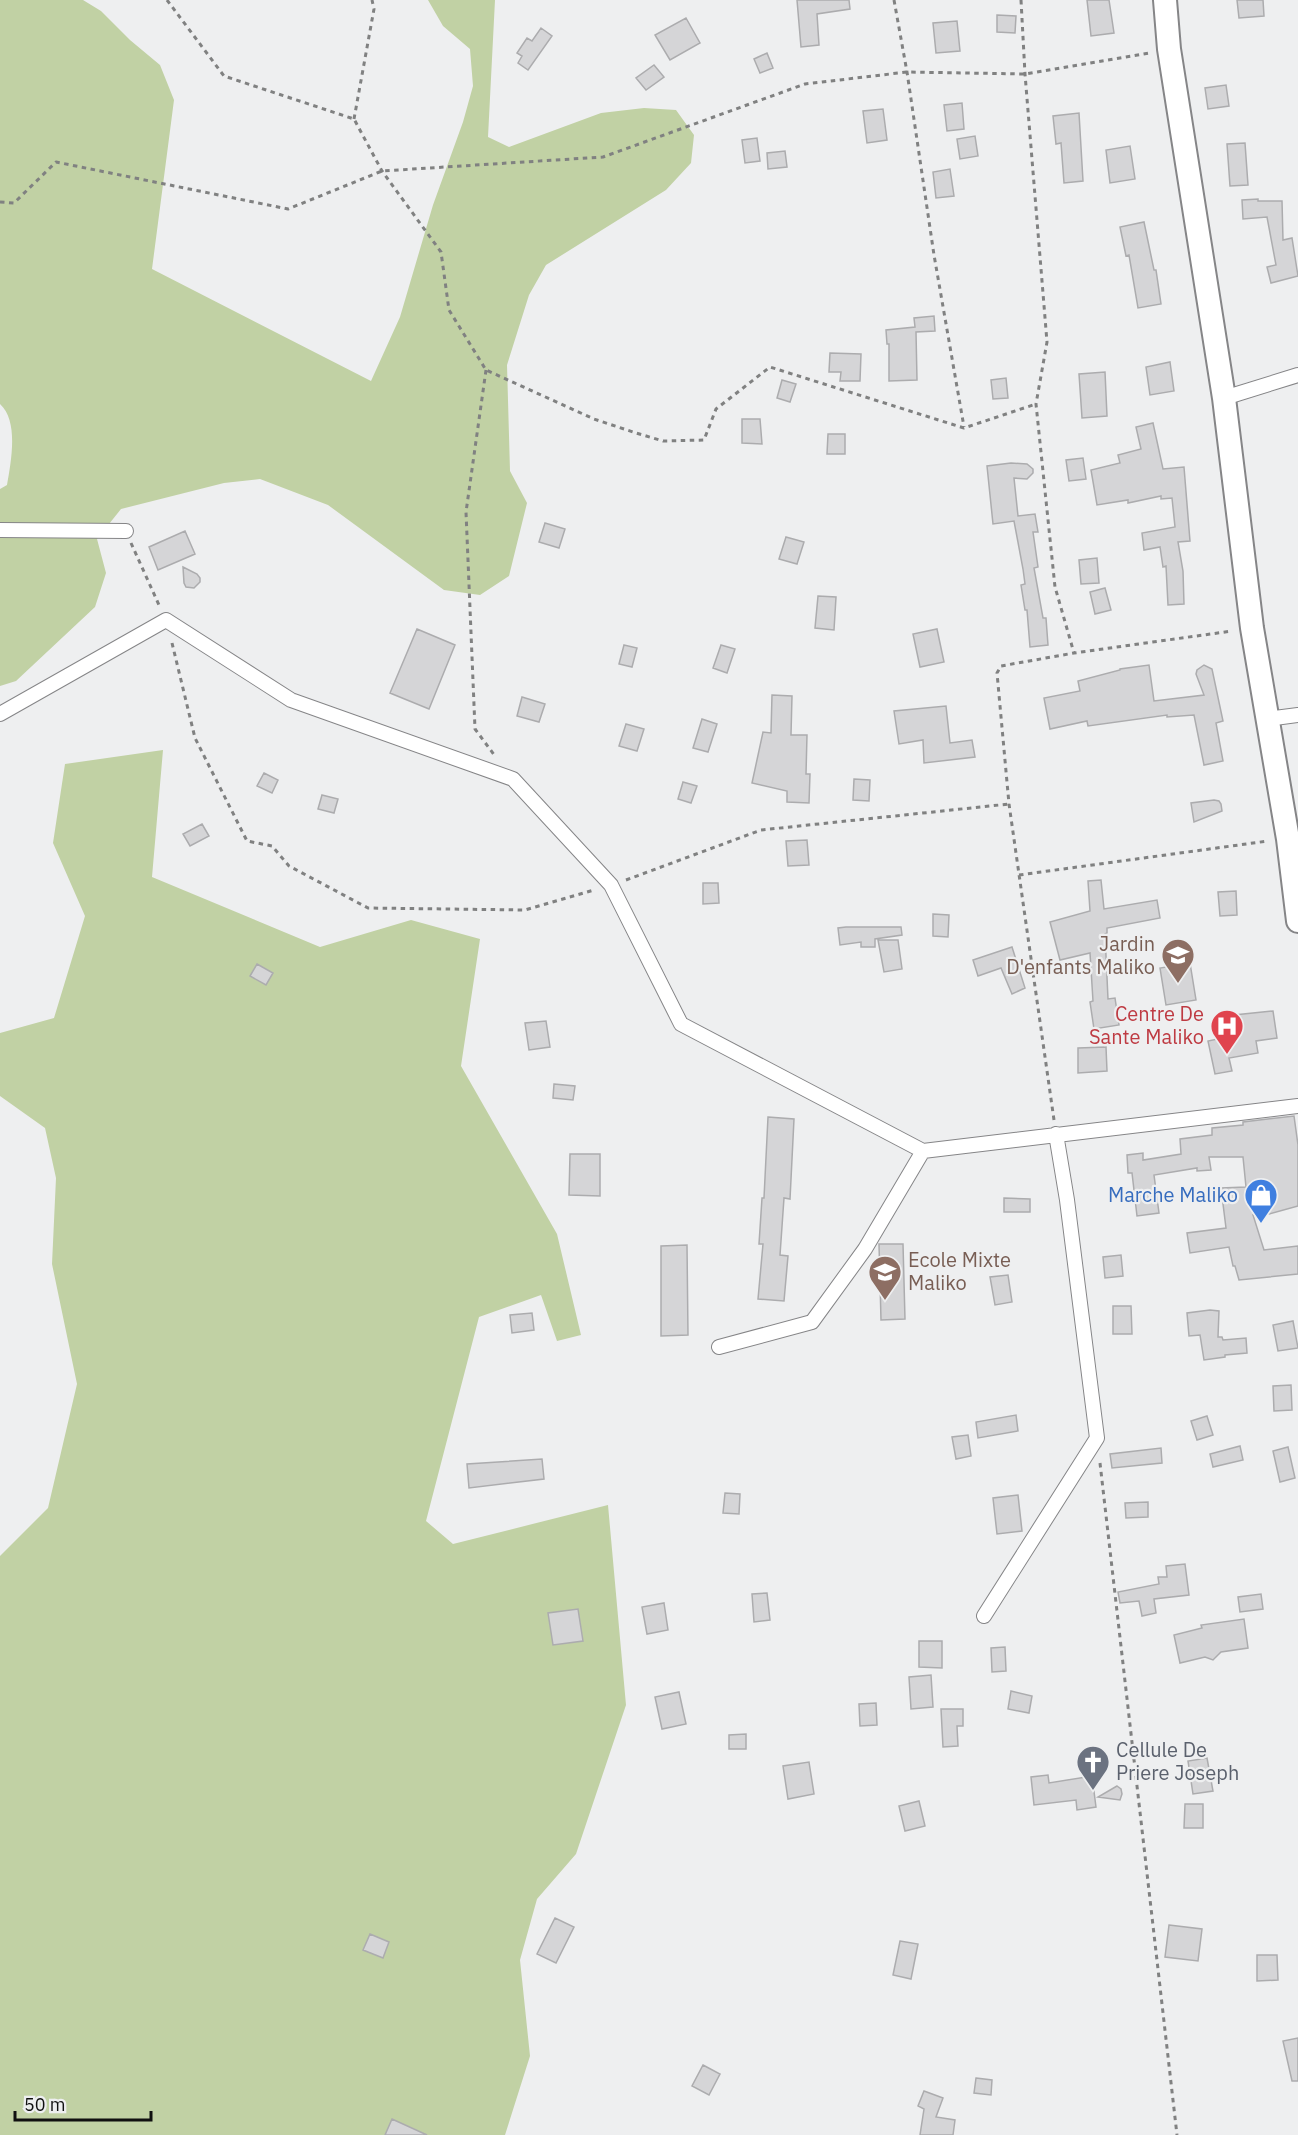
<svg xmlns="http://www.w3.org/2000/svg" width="1298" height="2135" font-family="'IBM Plex Sans',sans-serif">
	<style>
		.green { fill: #c1d1a4 }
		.building { fill: #d5d5d7; stroke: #acacae; stroke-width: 1.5 }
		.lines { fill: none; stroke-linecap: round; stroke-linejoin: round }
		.minor-casing { stroke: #858587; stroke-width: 16 }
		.primary-casing { stroke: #858587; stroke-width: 26 }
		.path { stroke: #808181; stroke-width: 3; stroke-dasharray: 4.5 4.5; stroke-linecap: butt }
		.minor { stroke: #fff; stroke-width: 14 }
		.primary { stroke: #fff; stroke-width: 22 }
		.labels { text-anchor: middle; stroke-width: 4.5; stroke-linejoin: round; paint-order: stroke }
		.education-label { font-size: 20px; fill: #785e54; stroke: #eeeff0; text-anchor: end }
		.health-label { font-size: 20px; fill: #be3a42; stroke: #eeeff0; text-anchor: end }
		.shop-label { font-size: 20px; fill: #366cbe; stroke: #eeeff0; text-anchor: end }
		.worship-label { font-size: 20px; fill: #5b616d; stroke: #eeeff0; text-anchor: start }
	</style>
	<rect width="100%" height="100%" fill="#eeeff0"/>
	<!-- green -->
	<path class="green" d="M0 0H83L101 11 130 40 160 65 174 100 152 269 371 381 400 317 433 205 463 122 473 86 470 49 443 26 428 0H495L488 137 509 147 601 113 644 108 676 110 694 135 691 163 666 190 546 265 529 295 507 365 510 471 527 503 509 576 480 595 444 590 328 505 260 479 224 483 121 509 97 539 106 573 95 607 16 681 0 686V489L7 485C11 462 19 421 0 404Z
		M163 750 152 877 320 947 411 920 480 939 461 1066 557 1234 581 1335 557 1341 541 1295 479 1317 426 1521 453 1544 608 1505 626 1705 576 1854 537 1899 520 1960 530 2056 505 2135H0V1556L48 1508 77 1384 52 1264 56 1178 45 1128 0 1096V1033L54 1018 85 916 53 843 65 764Z"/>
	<!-- building -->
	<path class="building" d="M797 0H849L850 9 817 14 819 45 801 47Z
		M1087 0H1109L1114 33 1091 36Z
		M1237 0H1263L1264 16 1239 18Z
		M997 15 1016 16 1015 33 997 32Z
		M686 18 700 43 670 60 655 35Z
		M957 21 960 51 936 53 933 23Z
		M541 28 552 36 528 70 518 63 522 56 517 53 527 38 532 41Z
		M767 53 773 68 760 73 754 59Z
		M654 65 664 77 646 90 636 78Z
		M1226 85 1229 106 1208 109 1205 88Z
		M962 103 964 129 947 131 944 105Z
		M883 109 887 140 867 143 863 111Z
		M1079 113 1083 181 1064 183 1061 143 1056 144 1053 116Z
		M975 136 978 156 960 159 957 139Z
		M757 138 760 161 745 163 742 140Z
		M1245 143 1248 185 1230 186 1227 144Z
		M1130 146 1135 179 1110 183 1106 150Z
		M785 151 787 167 768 169 767 153Z
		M950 169 954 196 936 198 933 172Z
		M1258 199V201H1282L1283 240 1292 238 1298 276 1271 283 1267 267 1276 265 1267 217 1243 219 1242 200Z
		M1144 222 1154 270H1156L1161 304 1138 308 1129 255 1126 256 1120 227Z
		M934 316 935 331 916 332 917 380 889 381V344H887L886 330 915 327 914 318Z
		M830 353 861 354 860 381H840L841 372H829Z
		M1170 362 1174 391 1150 395 1146 367Z
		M1105 372 1107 416 1082 418 1079 374Z
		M1006 378 1008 398 993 399 991 380Z
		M782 380 796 384 790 402 777 398Z
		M742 419H760L762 444 742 443Z
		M1153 423 1163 469 1184 467 1190 541 1178 542 1183 571 1184 604 1168 605 1166 566 1163 567 1160 547 1144 550 1142 533 1175 527 1172 498 1161 499V496L1128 503V500L1097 505 1091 470 1120 463 1118 455 1141 449 1136 427Z
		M828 434H845V454H827Z
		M1083 458 1086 479 1069 481 1066 460Z
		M1011 463 1027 464 1033 469V473L1027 479 1014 478 1018 516 1035 514 1038 532H1033L1038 567 1034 568 1043 618H1046L1048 645 1030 647 1027 610H1025L1021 585 1025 584 1023 569 1014 521 993 524 987 466Z
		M545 523 565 529 559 548 539 542Z
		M185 531 195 554 158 570 149 547Z
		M786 537 804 542 797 564 779 559Z
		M1097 558 1099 583 1081 584 1079 560Z
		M183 567 197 574 200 578V582L194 588 186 587 184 583Z
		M1105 588 1111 610 1095 614 1090 592Z
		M818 596 836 597 834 630 815 628Z
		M417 629 455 645 429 709 390 693Z
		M937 629 944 662 920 667 913 634Z
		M624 645 637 648 632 667 619 664Z
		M721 645 735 649 727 673 713 668Z
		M1149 665 1154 701 1204 695 1196 674 1197 670 1204 665 1212 669 1223 721 1216 723 1223 761 1204 765 1194 715 1167 717V715L1088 726 1087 721 1050 729 1044 698 1080 691 1078 681 1120 670V669Z
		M772 695 792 696 791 735H807L806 774H810L809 803 787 802V791L752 783 763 732 771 733Z
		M522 697 545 704 539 722 517 716Z
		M946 706 950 743 972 740 975 757 924 763 923 740 899 744 894 711Z
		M702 719 717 724 708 752 693 748Z
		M626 724 644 729 637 751 619 746Z
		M264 773 278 780 272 793 257 786Z
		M854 779 870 780 869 801 853 800Z
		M683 782 697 786 691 803 678 799Z
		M322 795 338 799 334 813 318 809Z
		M1214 800 1219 801 1221 804 1222 811 1194 822 1191 803Z
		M202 824 209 836 190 846 183 834Z
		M807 840 809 865 788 866 786 841Z
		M1101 880 1104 909 1157 900 1160 918 1107 928V933L1105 934 1108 999 1115 998 1119 1025 1094 1029 1090 1002 1093 1001 1090 953 1060 960 1050 922 1090 911 1088 881Z
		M703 883H718L719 903 703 904Z
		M1236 891 1237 915 1220 916 1218 892Z
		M933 914 949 915 948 937 933 936Z
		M846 927H901L902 935 875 939V947H861V942L840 945 838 928Z
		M878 940H898L902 969 884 972Z
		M1012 947 1025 988 1012 994 1001 968 978 976 973 960Z
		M1190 963 1196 1000 1166 1005 1160 968Z
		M257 964 273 973 266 985 250 976Z
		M1273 1011 1277 1038 1256 1041 1258 1053 1229 1058 1232 1071 1215 1074 1208 1041 1218 1039 1215 1017Z
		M546 1021 550 1047 529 1050 525 1023Z
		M1106 1047 1107 1071 1078 1073V1048Z
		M554 1084 575 1086 573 1100 553 1098Z
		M1294 1116 1298 1145V1206L1269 1214 1253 1215 1264 1250 1298 1246V1274L1239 1280 1235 1266H1233L1229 1247 1190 1253 1187 1233 1226 1228 1221 1188 1246 1187 1243 1157H1209L1211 1170 1197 1171V1168L1154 1175 1159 1213 1137 1216 1132 1173H1128L1127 1155 1143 1153V1160L1181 1154 1180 1139 1212 1135V1128L1243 1125V1122Z
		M768 1117 794 1119 790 1199 784 1198 780 1255 788 1256 784 1301 758 1299 763 1244H759L762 1198H764Z
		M570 1154H600V1196L569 1195Z
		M1004 1198 1030 1199V1212H1004Z
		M879 1244H903L905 1319 881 1320Z
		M687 1245 688 1335 661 1336V1246Z
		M1121 1255 1123 1276 1105 1278 1103 1257Z
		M1008 1275 1012 1302 995 1305 990 1277Z
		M1113 1306H1131L1132 1334H1113Z
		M1210 1310 1219 1311 1218 1337H1222L1223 1340 1246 1338 1247 1353 1225 1355V1357L1204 1360 1200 1335 1189 1336 1187 1313Z
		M532 1313 534 1330 512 1333 510 1315Z
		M1293 1321 1298 1348 1278 1351 1273 1325Z
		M1291 1385 1292 1410 1274 1411 1273 1386Z
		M1016 1415 1018 1431 978 1438 976 1422Z
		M1207 1416 1213 1435 1197 1440 1191 1421Z
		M968 1435 971 1456 956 1459 952 1437Z
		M1240 1446 1243 1460 1213 1467 1210 1454Z
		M1288 1447 1295 1478 1280 1482 1273 1451Z
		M1161 1448 1162 1463 1112 1468 1110 1454Z
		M542 1459 544 1479 469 1488 467 1464Z
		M725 1493 740 1494 739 1514 723 1513Z
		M1018 1495 1022 1531 997 1534 993 1498Z
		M1148 1502V1517L1126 1518 1125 1503Z
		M1185 1564 1189 1595 1154 1599 1156 1613 1142 1616 1139 1601 1120 1603 1118 1592 1159 1584 1158 1577H1167L1166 1566Z
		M767 1593 770 1620 754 1622 752 1594Z
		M1261 1594 1263 1609 1240 1612 1238 1597Z
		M664 1603 668 1630 647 1634 642 1607Z
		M578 1609 583 1641 553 1645 548 1613Z
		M1244 1619 1248 1648 1221 1652 1213 1660 1205 1657 1180 1663 1174 1635 1202 1628 1201 1625Z
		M919 1641H942V1668L919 1667Z
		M1005 1647 1006 1671 992 1672 991 1648Z
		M931 1675 933 1707 911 1709 909 1677Z
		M1011 1691 1032 1696 1029 1713 1008 1709Z
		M679 1692 686 1724 662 1729 655 1697Z
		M876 1703 877 1725 860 1726 859 1704Z
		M941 1709H963V1726H957L958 1746 943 1747Z
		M746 1734V1749H729V1735Z
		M1207 1758 1213 1791 1193 1794 1188 1761Z
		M809 1762 814 1794 788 1799 783 1766Z
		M1048 1775 1049 1783 1092 1776 1096 1807 1077 1810 1076 1800 1034 1805 1031 1777Z
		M1117 1786 1121 1789 1122 1794 1120 1800 1098 1797Z
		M919 1801 925 1826 905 1831 899 1806Z
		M1185 1804H1203V1828H1184Z
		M555 1918 574 1927 556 1963 537 1954Z
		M1169 1925 1202 1929 1198 1961 1165 1957Z
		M370 1934 389 1942 383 1958 363 1950Z
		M900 1941 918 1944 911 1979 893 1975Z
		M1257 1955H1277L1278 1980 1257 1981Z
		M1298 2038V2081H1292L1283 2041Z
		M703 2065 720 2074 709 2095 692 2086Z
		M976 2078 992 2080 991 2095 974 2093Z
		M924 2091 943 2098 936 2117 955 2120 953 2135H920L924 2109 918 2106Z
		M392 2119 427 2135H385Z"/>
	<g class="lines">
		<defs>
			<path id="minor" d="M1224 398 1298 375
				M0 530 126 531
				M0 714 166 620 291 700 513 779 611 885 681 1024 923 1151 1298 1106
				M1267 719 1298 715
				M719 1347 812 1322 865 1249 923 1151
				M984 1616 1097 1438 1067 1200 1056 1134"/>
			<path id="primary" d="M1165 0 1169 49 1224 398 1252 628 1288 839 1298 921"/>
		</defs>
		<!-- minor casing -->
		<use href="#minor" class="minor-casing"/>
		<!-- primary casing -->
		<use href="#primary" class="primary-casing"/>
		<!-- path -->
		<path class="path" d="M167 0 224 76 354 119 382 171 441 252 449 310 486 370 594 419 636 433 663 441 704 440 716 409 770 367 964 428 1036 404
			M894 0 907 72 934 255 964 427
			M1021 0 1025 74 1047 342 1036 404 1055 587 1074 653
			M354 119 374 9 372 0
			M0 202 14 203 56 162 288 209 382 171 603 157 805 84 907 72 1025 74 1150 53
			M486 370 466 512 475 729 495 756
			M131 543 159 605
			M172 643 195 738 247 841 272 846 289 866 368 908 525 910 594 890
			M1019 875 1268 841
			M626 880 761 830 1009 804
			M1054 1120 1009 804 997 673 1001 666 1074 653 1232 631
			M1100 1463 1177 2135"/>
		<!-- minor -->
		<use href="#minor" class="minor"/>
		<!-- primary -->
		<use href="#primary" class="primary"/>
	</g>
	<!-- icons -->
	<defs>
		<symbol id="school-pin" viewBox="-11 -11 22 30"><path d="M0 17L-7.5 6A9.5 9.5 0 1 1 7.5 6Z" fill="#8d6e63" stroke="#eeeff0"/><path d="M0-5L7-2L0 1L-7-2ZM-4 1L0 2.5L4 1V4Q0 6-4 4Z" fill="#fff"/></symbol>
		<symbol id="hospital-pin" viewBox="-11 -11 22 30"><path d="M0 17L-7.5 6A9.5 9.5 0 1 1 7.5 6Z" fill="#e0444e" stroke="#eeeff0"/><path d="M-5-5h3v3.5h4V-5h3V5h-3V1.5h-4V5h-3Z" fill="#fff"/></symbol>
		<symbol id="shop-pin" viewBox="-11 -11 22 30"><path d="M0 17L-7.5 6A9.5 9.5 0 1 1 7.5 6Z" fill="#3f7fe0" stroke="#eeeff0"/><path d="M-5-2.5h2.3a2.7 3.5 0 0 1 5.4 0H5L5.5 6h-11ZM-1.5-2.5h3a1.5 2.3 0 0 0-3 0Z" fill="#fff"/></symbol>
		<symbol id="church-pin" viewBox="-11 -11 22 30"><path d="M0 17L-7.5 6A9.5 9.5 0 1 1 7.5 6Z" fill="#6b7280" stroke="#eeeff0"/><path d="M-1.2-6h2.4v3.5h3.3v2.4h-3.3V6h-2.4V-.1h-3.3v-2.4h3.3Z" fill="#fff"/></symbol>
	</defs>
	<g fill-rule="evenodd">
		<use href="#school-pin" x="1159" y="936" width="38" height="52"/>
		<use href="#hospital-pin" x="1208" y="1007" width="38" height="52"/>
		<use href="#shop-pin" x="1242" y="1176" width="38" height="52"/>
		<use href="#school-pin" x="866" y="1253" width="38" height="52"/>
		<use href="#church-pin" x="1074" y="1743" width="38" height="52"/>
	</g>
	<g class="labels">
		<!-- education labels -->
		<g class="education-label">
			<text x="1155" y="951">Jardin<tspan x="1155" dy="23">D'enfants Maliko</tspan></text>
			<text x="908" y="1267" text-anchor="start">Ecole Mixte<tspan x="908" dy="23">Maliko</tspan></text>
		</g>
		<!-- health labels -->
		<g class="health-label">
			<text x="1204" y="1021">Centre De<tspan x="1204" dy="23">Sante Maliko</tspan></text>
		</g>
		<!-- shop labels -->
		<g class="shop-label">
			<text x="1238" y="1202">Marche Maliko</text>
		</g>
		<!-- worship labels -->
		<g class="worship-label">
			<text x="1116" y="1757">Cellule De<tspan x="1116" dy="23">Priere Joseph</tspan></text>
		</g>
	</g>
	<!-- scale -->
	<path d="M15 2111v9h136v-9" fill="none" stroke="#101010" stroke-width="3"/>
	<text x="24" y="2111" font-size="18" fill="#101010" stroke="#eeeff0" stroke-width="4.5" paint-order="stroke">50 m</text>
</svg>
